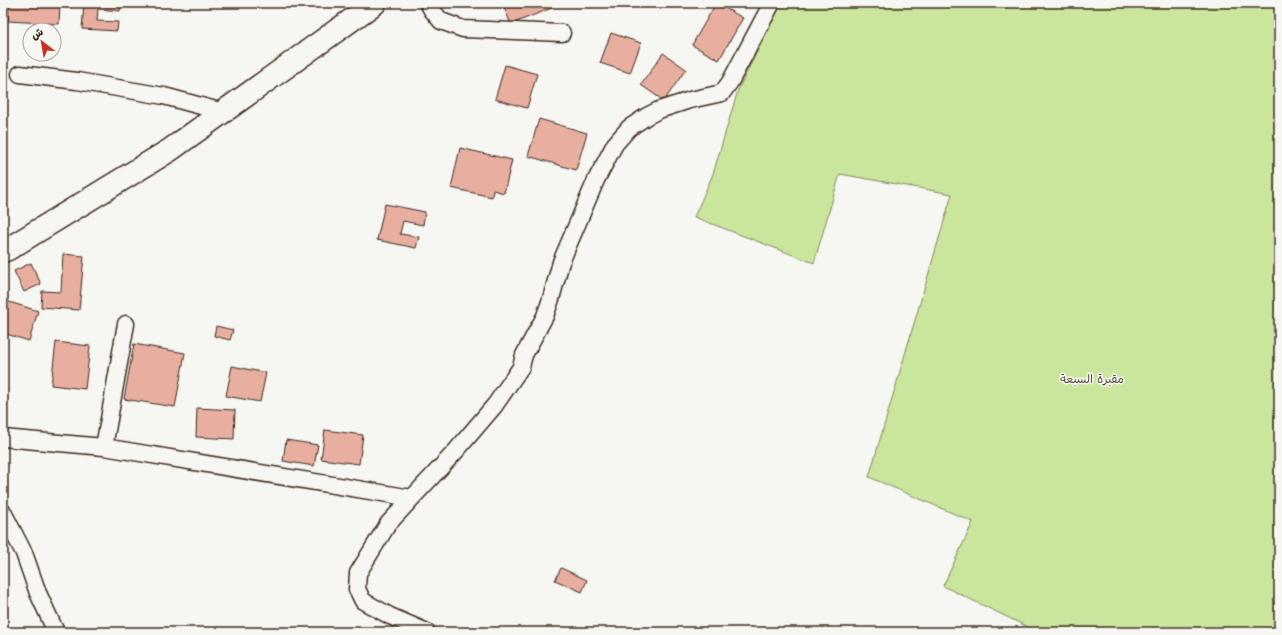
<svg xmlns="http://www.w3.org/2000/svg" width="1282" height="635" font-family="'Shantell Sans','Playpen Sans Arabic',sans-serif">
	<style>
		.green { fill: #cae59c; stroke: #82885d }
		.building { fill: #e8afa1; stroke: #3b2a1e }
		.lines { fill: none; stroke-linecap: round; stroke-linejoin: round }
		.street-casing { stroke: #3b2a1e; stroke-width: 19 }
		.secondary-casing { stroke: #3b2a1e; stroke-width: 25 }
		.street { stroke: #f6f6f2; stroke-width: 16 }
		.secondary { stroke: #f6f6f2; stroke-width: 22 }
		.labels { text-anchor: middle; stroke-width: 3; stroke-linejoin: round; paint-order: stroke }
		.park-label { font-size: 12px; fill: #584f37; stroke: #f6f6f2 }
	</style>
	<rect width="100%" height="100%" fill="#f6f6f2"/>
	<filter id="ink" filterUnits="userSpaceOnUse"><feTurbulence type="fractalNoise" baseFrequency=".025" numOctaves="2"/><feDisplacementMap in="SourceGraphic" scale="8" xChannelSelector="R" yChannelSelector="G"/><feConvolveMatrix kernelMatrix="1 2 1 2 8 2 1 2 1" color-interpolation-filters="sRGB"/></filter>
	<g filter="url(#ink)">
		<!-- green -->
		<path class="green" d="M781 3H1279V632H1038L943 586 973 522 869 477 952 194 840 174 814 263 694 217 713 174 738 90Z"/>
		<!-- building -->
		<path class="building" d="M9 3H60L59 24 8 21Z
			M84 3H121L120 11 98 9 97 21 118 22 117 31 82 29Z
			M502 3H550L552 8 511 24Z
			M716 3 743 18 719 60 692 45Z
			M611 33 641 43 630 73 600 63Z
			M663 53 686 69 664 101 641 85Z
			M505 65 537 74 527 108 495 99Z
			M539 119 587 133 576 170 528 156Z
			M460 148 512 160 504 193 493 190 492 197 451 188Z
			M385 204 425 212 423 225 403 221 400 234 419 237 416 248 377 240Z
			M63 254 84 256 79 310 41 307 42 291 61 292Z
			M31 263 41 284 24 292 14 271Z
			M3 300 38 311 29 341 3 333Z
			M216 326 233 330 230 340 214 336Z
			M56 342 90 346 85 389 51 385Z
			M134 344 185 353 175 407 124 399Z
			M232 366 266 373 260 402 226 396Z
			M197 408 235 410 234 439 196 437Z
			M325 430 363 435 359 464 321 459Z
			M286 440 318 445 314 466 283 461Z
			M561 568 587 580 582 592 555 580Z"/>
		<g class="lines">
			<defs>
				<path id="street" d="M428 3 432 10 441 21 463 29 562 33
					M20 74 77 81 164 96 223 112
					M3 438 104 447 412 498 455 452 495 405 521 367 524 355 545 316 551 299 561 262 596 180 615 144 629 128 647 116 659 110 690 100 722 93 730 82 772 3
					M104 447 126 324
					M412 498 388 524 358 573 357 589 363 601 390 616 427 632
					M3 512 24 553 38 593 56 632"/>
				<path id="secondary" d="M3 251 8 249 170 150 375 3"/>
			</defs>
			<!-- street casing -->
			<use href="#street" class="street-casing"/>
			<!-- secondary casing -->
			<use href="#secondary" class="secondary-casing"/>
			<!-- street -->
			<use href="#street" class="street"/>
			<!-- secondary -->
			<use href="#secondary" class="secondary"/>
		</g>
	</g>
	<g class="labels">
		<!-- park labels -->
		<g class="park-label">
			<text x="1092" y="383">مقبرة السبعة</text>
		</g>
	</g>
	<!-- margin -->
	<rect width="1282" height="635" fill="none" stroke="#f6f6f2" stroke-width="16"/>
	<rect x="8" y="8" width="1266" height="619" fill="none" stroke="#3b2a1e" stroke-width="1.5" filter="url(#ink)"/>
	<!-- north arrow -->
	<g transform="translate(42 42) rotate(329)"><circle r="19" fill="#f6f6f2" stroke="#aba49d"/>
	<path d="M0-3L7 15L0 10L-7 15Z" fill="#c8321e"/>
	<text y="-6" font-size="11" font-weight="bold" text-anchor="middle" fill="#3b2a1e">ش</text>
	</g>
</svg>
